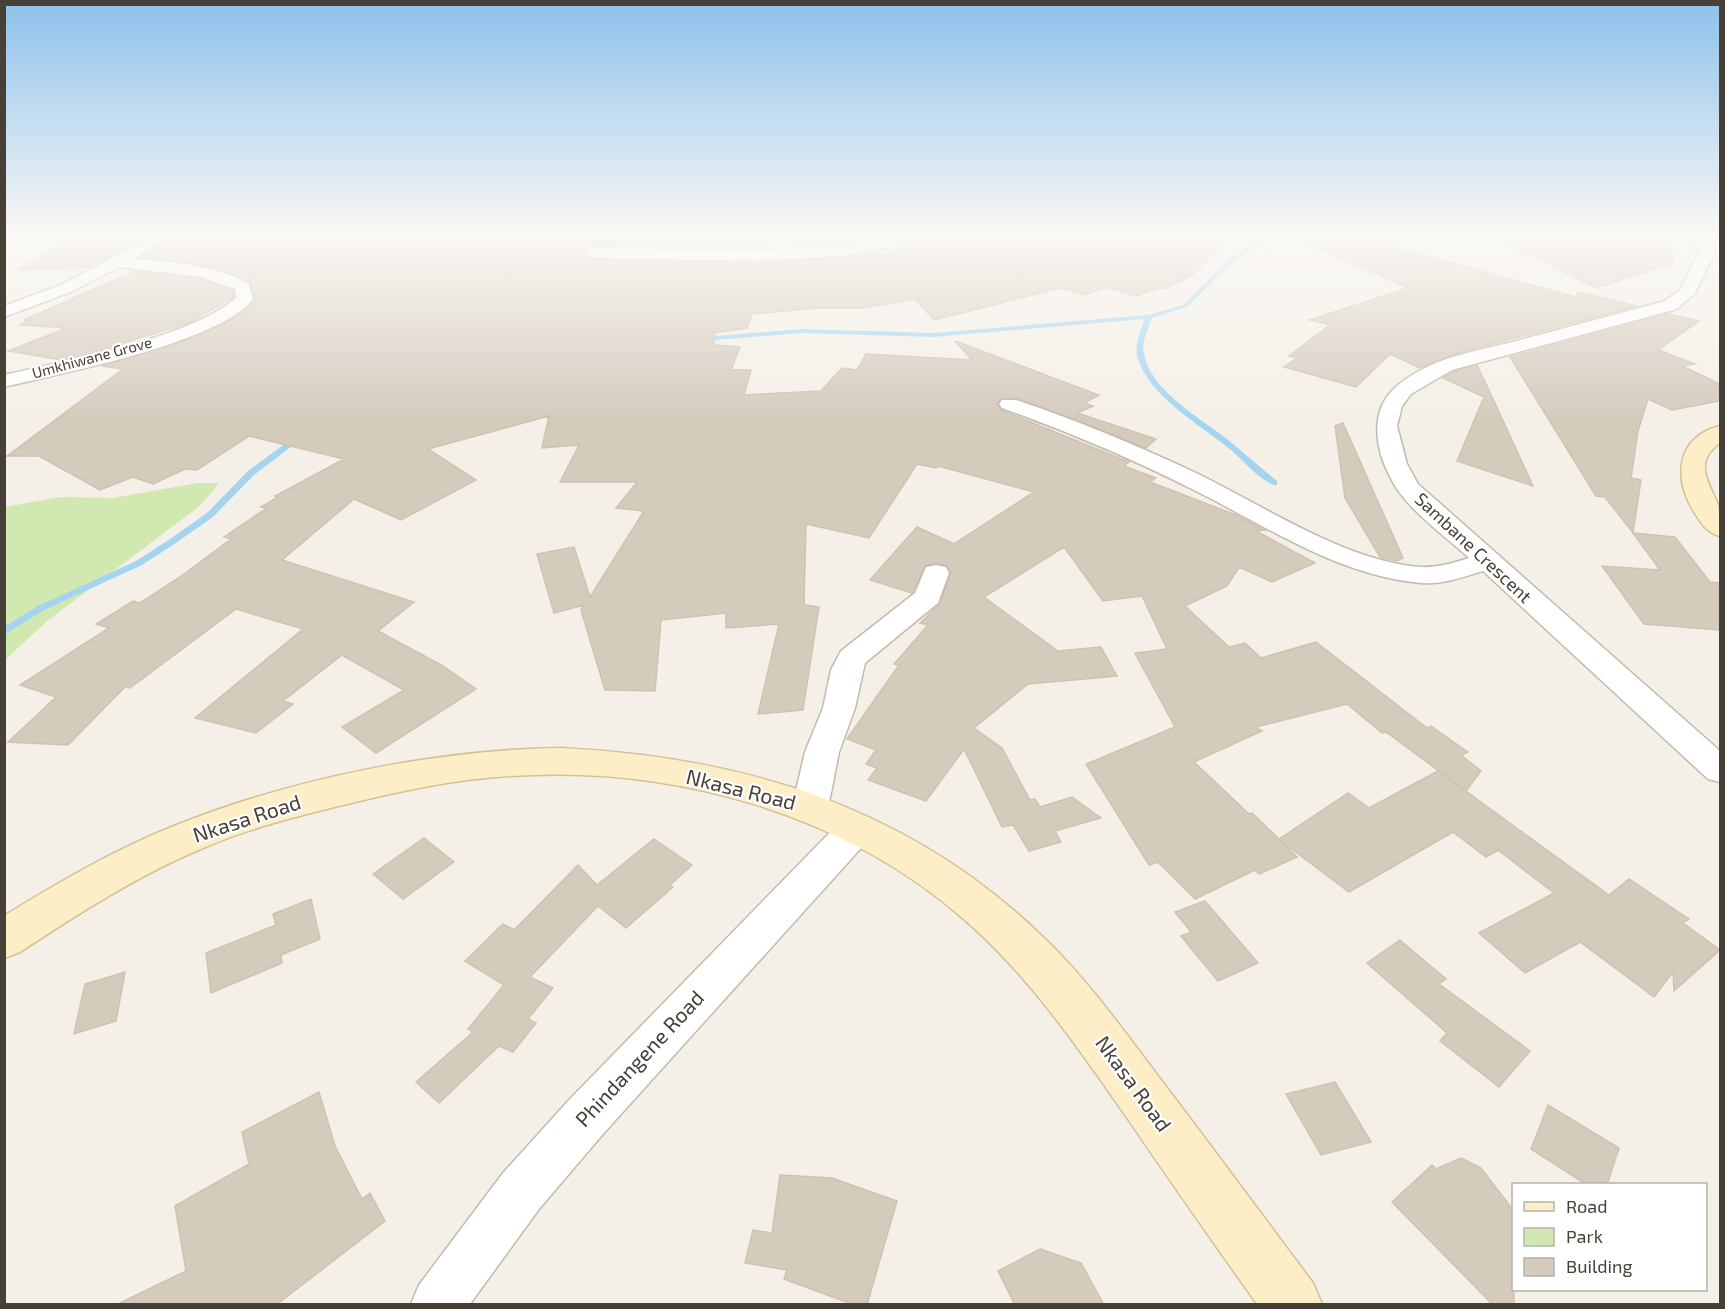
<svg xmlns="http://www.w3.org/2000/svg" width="1725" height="1309" font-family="'Exo 2',sans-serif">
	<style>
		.green { fill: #d1e8b1 }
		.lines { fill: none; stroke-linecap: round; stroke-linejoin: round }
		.stream { fill: #a5d4f0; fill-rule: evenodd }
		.building { fill: #d5cbbd; stroke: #d0c2b0; stroke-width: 1.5 }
		.street-casing { stroke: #c2baad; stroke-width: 3 }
		.secondary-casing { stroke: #d3c198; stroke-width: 3 }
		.street { fill: #fff; fill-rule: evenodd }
		.secondary { fill: #feeec7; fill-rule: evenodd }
		.labels { text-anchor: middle; stroke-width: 4.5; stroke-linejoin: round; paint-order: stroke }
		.far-street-label { font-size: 15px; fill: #474036; stroke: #fff }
		.street-label { font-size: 18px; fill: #474036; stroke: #fff }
		.near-street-label { font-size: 21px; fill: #474036; stroke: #fff }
	</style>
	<rect width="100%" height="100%" fill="#f4f0e8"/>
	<!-- green -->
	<path class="green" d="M198 483H219L201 505 47 621 5 660V507L60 497 113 498Z"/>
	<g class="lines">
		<!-- stream -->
		<path class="stream" d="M259 236H266L292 243 289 245Z
			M1273 236H1280L1260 244 1235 260 1187 307 1152 318C1148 329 1141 342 1144 354 1151 391 1200 418 1227 439 1244 453 1260 467 1277 481V485H1274C1258 479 1244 461 1231 450 1201 425 1147 396 1137 355 1135 343 1141 330 1145 319L933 337 802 333 701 341 698 339 701 337 802 329 933 333 1148 315 1183 305 1231 258 1256 242Z
			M297 435 304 437 254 475 213 517 176 543 142 565 44 610 4 635V627L38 606 136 561 170 539 207 513 248 471Z"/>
	</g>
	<!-- building -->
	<path class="building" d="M75 236H151L91 267 18 270Z
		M174 236 273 242 288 236H769L759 247 592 246 582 252 592 260 745 263 810 260 877 252 888 256 927 236H1180L1224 243 1191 276 1165 289 1159 288 1136 296 1106 287 1085 295 1061 288 934 320 915 299 863 308H819L752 314 747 328 714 333V345L740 347 731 370H751L744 395 821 391 842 368 857 370 866 354 972 360 955 341 1099 395 1084 403 1093 406 1077 413 1156 439 1146 448 1017 398H1002L997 404 1001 410 1129 462 1124 466 1156 478 1150 482 1236 515 1265 530 1256 531 1315 563 1272 582 1239 567 1227 586 1185 606 1229 647 1245 643 1261 658 1316 642 1427 728 1431 726 1468 752 1461 755 1481 771 1466 791 1386 732 1382 733 1347 704 1256 727 1262 731 1194 762 1249 814 1252 813 1279 839 1348 793 1369 808 1438 771 1609 895 1629 879 1689 919 1683 923 1720 950 1674 991 1673 972 1654 997 1580 942 1525 973 1479 933 1554 893 1498 850 1486 857 1453 832 1349 892 1281 841 1297 857 1259 874 1255 870 1195 899 1158 862 1149 865 1086 764 1175 727 1135 653 1167 649 1142 596 1103 601 1064 547 984 597 1058 651 1101 647 1117 676 1028 684 974 728 1002 748 1030 800 1035 799 1040 807 1072 797 1101 818 1055 831 1061 842 1029 851 1013 825 1002 827 964 749 926 801 868 780 877 768 866 764 876 750 847 739 899 665 894 664 928 625 920 623 940 604 951 572 946 565H926L912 593 870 580 917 527 954 544 1034 492 938 466 936 468 917 464 869 538 806 524 804 605 819 607 803 710 758 714 779 624 726 628V613L661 620 655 691 605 690 581 610 584 605 554 613 537 554 574 547 590 597 644 511 616 508 637 482H560L579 445 542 448 549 416 428 449 476 480 401 520 354 499 282 560 414 602 378 631 443 666 476 689 376 753 342 727 404 690 342 655 283 701 293 704 256 733 195 718 303 629 236 609 130 688 125 687 68 745 8 742 56 697 20 685 109 628 96 624 133 601 140 603 180 577 231 539 224 537 267 508 261 507 278 497 275 496 344 459 249 436 197 470 185 469 153 484 133 477 100 490 39 456H7L123 369 102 366 176 344 210 331 237 317 255 301 251 283 236 275 193 263 140 257Z
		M1292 236H1354L1576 297 1578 292 1637 306 1455 354 1420 368 1390 354 1356 387 1284 367 1297 358 1289 356 1330 325 1310 320 1408 288Z
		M1492 236H1669L1673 263 1596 288Z
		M135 271 200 279 233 291 234 297 188 323 92 353 62 360 8 351 67 328 20 325 30 320H24Z
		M1668 314 1699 321 1658 350 1695 364 1682 366 1720 384V401L1672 410 1648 399 1638 431 1631 478 1641 480 1633 533 1605 497 1596 496 1510 357Z
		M1477 365 1494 401 1533 486 1457 461 1484 397 1443 378 1453 372Z
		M1343 423 1403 558 1397 561 1380 557 1345 498 1335 426Z
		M1633 533 1675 537 1710 582 1720 583V630L1644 624 1602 566 1660 570Z
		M424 838 454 862 403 899 373 874Z
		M654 839 692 865 670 885 673 887 626 928 598 906 530 977 553 988 528 1019 536 1023 513 1052 499 1046 439 1103 416 1082 473 1032 468 1029 504 985 465 961 503 924 514 930 578 865 597 885Z
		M311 899 320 939 281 955 282 963 211 993 206 953 276 925 273 914Z
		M1205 901 1258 963 1218 981 1181 936 1191 932 1175 912Z
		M1400 940 1446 979 1439 984 1530 1051 1499 1087 1440 1041 1447 1033 1367 963Z
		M125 972 116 1021 74 1034 85 984Z
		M1335 1082 1371 1142 1321 1155 1286 1094Z
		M319 1092 335 1146 362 1199 370 1193 385 1221 276 1305H116L186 1271 175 1206 249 1164 242 1132Z
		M1548 1105 1619 1148 1607 1185H1587L1531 1149Z
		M1461 1158 1481 1168 1514 1211V1305H1493L1392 1202 1432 1165 1436 1169Z
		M780 1175 832 1178 897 1201 867 1305H854L784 1279 787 1270 745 1263 753 1230 772 1233Z
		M1040 1249 1081 1263 1104 1305H1015L998 1271Z"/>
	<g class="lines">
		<defs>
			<path id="street" d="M155 236H172L133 259C172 262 214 264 249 284L253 299C222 342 59 374 4 387V375C66 361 190 338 236 298L235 289 201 277 119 267 73 291 4 317V306L61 285Z
				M891 236H909C881 270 644 258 592 258L584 253 592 248C657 249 721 251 786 249 820 248 859 249 891 236Z
				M1387 236H1413L1411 239 1388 241Z
				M1693 236H1708L1715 252 1695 293 1677 309 1452 370 1411 394 1402 406 1397 426 1407 464 1418 484 1720 751V782L1708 779 1483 571C1463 577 1442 585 1421 583 1340 576 1269 528 1198 492 1135 460 1069 432 1002 408L999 404 1002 400H1016C1077 420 1136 445 1194 472 1263 505 1342 560 1420 567 1437 568 1453 563 1469 558 1446 537 1415 515 1397 489 1377 458 1365 413 1397 386 1430 357 1479 351 1520 340 1568 327 1617 314 1665 301L1680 290 1699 252Z
				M936 565 946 567 949 573 938 603 865 663 855 708 839 752 828 808 823 817 810 821 797 817 792 808 805 752 823 708 831 670 841 651 915 593 926 567Z
				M857 814 870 818 875 828 870 838 603 1134 539 1209 470 1304H411L419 1285 503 1173 569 1100 844 818Z"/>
			<path id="secondary" d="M1720 426V443C1688 465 1716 490 1720 512 1722 519 1721 530 1720 536 1707 533 1701 523 1694 512 1673 478 1676 437 1720 426Z
				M560 748C744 757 909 807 1043 937 1088 980 1124 1031 1161 1080 1212 1147 1262 1215 1313 1283L1322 1304H1257C1215 1245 1173 1185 1132 1125 1081 1052 1033 980 966 921 844 813 672 765 510 776 455 779 401 791 347 804 298 816 249 828 203 848 138 875 78 914 20 952L4 958V916C59 882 114 850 174 826 291 779 434 750 560 748Z"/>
		</defs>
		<!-- street casing -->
		<use href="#street" class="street-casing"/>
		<!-- secondary casing -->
		<use href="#secondary" class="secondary-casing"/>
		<!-- street -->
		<use href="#street" class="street"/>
		<!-- secondary -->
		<use href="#secondary" class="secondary"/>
	</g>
	<!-- sky -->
	<linearGradient id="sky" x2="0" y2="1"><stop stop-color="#8dc1eb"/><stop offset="0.56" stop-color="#faf8f5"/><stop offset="1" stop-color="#faf8f5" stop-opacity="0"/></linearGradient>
	<rect width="1725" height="419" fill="url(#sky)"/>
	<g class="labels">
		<!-- far-street labels -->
		<g class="far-street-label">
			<text transform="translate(92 358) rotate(-15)" y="5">Umkhiwane Grove</text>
		</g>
		<!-- street labels -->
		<g class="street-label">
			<text transform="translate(1473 548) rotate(43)" y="6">Sambane Crescent</text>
		</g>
		<!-- near-street labels -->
		<g class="near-street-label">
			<text transform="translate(741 790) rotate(14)" y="7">Nkasa Road</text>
			<text transform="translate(247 819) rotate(-18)" y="7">Nkasa Road</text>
			<text transform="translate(640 1059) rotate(-47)" y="7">Phindangene Road</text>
			<text transform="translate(1133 1084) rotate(54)" y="7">Nkasa Road</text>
		</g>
	</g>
	<!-- border -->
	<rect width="1725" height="1309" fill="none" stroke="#474036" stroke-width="12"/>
	<!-- legend -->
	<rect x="1512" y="1183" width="195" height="108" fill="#ffffff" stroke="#b5b3af" stroke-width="1.5"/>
	<rect x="1524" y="1202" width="30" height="9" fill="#feeec7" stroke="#b5b3af" stroke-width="1.5"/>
	<text x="1566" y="1213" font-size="18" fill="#474036">Road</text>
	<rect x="1524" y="1228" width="30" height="18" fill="#d1e8b1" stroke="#b5b3af" stroke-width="1.5"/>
	<text x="1566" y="1243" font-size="18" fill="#474036">Park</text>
	<rect x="1524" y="1258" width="30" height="18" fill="#d5cbbd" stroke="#b5b3af" stroke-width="1.5"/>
	<text x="1566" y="1273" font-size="18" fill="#474036">Building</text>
</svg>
